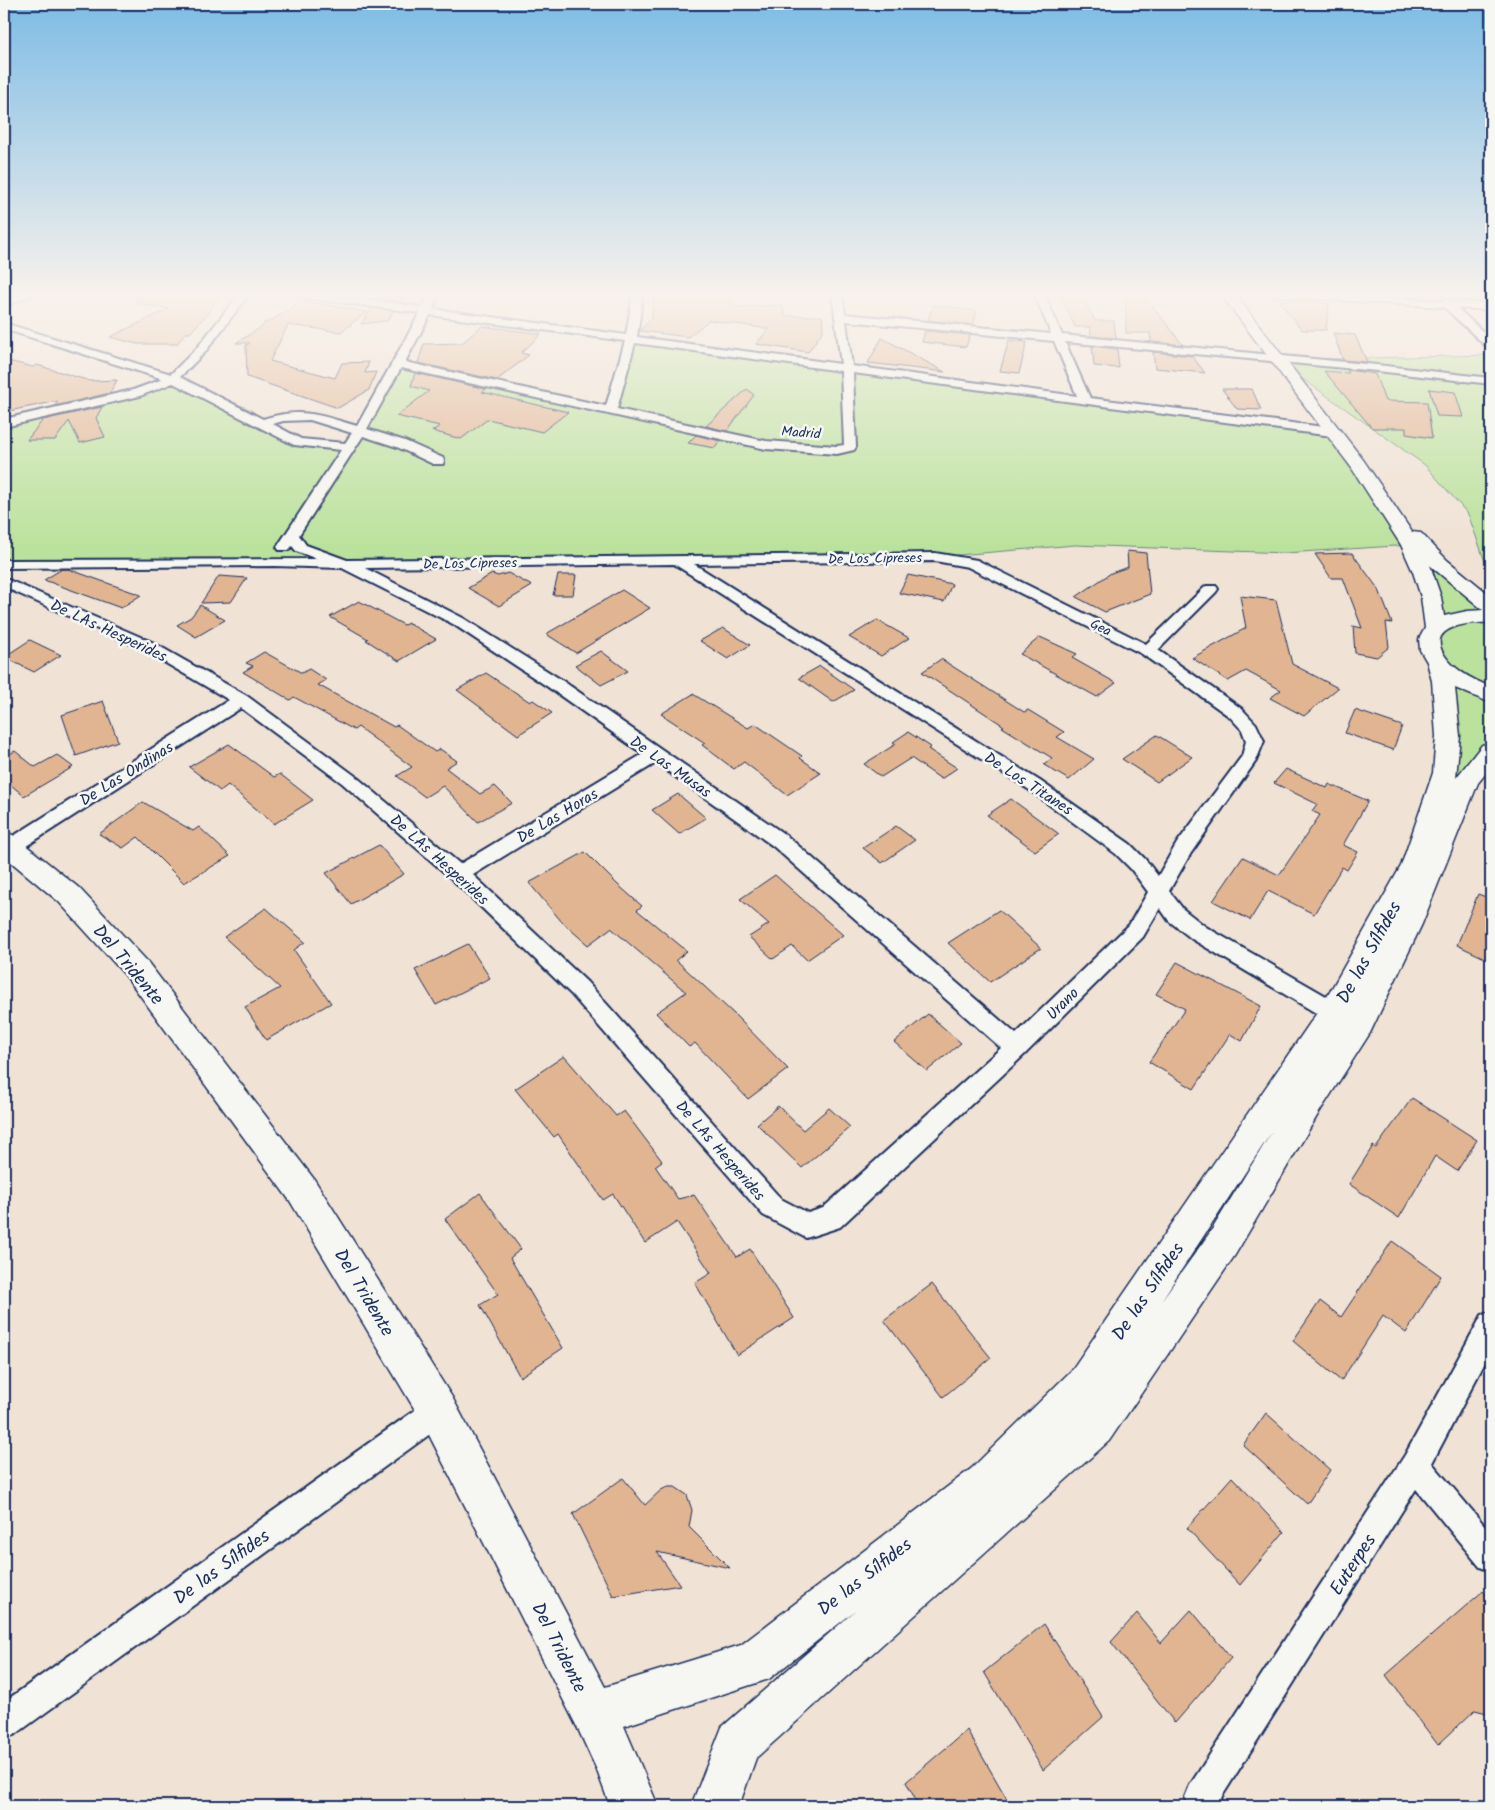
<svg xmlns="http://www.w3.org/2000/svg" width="1495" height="1810" font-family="Kalam,sans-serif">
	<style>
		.green { fill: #bbe29d; stroke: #6b887e }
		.building { fill: #e1b492; stroke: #1b2f5e }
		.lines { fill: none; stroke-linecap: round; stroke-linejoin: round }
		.street-casing { stroke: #1b2f5e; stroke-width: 4 }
		.secondary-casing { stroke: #1b2f5e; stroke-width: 3 }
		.street { fill: #f6f6f2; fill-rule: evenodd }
		.secondary { fill: #f6f6f2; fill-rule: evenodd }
		.labels { text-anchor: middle; stroke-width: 5; stroke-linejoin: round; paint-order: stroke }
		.far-street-label { font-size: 14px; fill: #1b2f5e; stroke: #f6f6f2 }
		.street-label { font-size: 16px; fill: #1b2f5e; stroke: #f6f6f2 }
		.near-street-label { font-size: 19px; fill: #1b2f5e; stroke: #f6f6f2 }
	</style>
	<rect width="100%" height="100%" fill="#f0e2d5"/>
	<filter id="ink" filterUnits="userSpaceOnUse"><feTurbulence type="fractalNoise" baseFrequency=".02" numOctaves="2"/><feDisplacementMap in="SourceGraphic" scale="10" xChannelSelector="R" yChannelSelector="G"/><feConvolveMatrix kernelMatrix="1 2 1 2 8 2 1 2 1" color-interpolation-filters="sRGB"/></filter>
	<g filter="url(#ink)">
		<!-- green -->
		<path class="green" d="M631 339 1332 432 1407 529 1491 606V758L1451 817 1445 773 1444 664 1411 545 1285 553 1075 545 935 557 489 563 4 564V423L136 393 173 378 249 409 298 442 347 447 398 364 611 410Z
			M1491 355V578L1468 514 1425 465 1276 360Z"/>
		<!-- building -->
		<path class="building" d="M137 293H221L207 314 190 333H185L177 344H137L110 337 169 309 136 303Z
			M384 293H407L401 302 379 299Z
			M1059 293H1081L1095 321H1114L1116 338 1091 336 1090 327H1075Z
			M1126 293H1143V298H1146L1183 345 1151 342 1150 333H1126Z
			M654 294 731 295 732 307 782 305 785 316H822L823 331 808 352 756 344 769 329 709 320 688 337 640 331 652 317Z
			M1303 300 1329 304 1326 330H1302L1279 301Z
			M303 301 367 312 341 332 288 325 270 361 335 378 342 363 369 362 365 373 376 372 369 390 338 408 247 377 246 345 250 343H236L263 326 265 322H269Z
			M933 305 977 311 973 325 928 320Z
			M372 308 394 311 387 321 361 324Z
			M482 326 541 334 521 353 529 355 497 380 418 363 424 344 462 343Z
			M925 331 970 335 966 347 922 342Z
			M1333 333 1355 335 1367 362 1343 360Z
			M882 338 945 372 868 363Z
			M1009 340 1027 342 1019 373 1000 371Z
			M1092 346 1117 349 1119 368 1094 366Z
			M1153 352 1192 356 1205 373 1155 368Z
			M4 360 33 367 37 365 90 381 117 380 110 393 55 406 58 401 4 412Z
			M1347 370 1375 374 1385 401 1427 402 1432 438 1406 434V428H1372L1324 371 1349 373Z
			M415 373 486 389 482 392 568 412 542 432 488 419 461 439 432 431 440 426 396 416 429 391 411 386Z
			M747 389 754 395 727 431 706 426Z
			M1222 389H1252L1261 410 1237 409Z
			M1429 389 1455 392 1463 417 1437 416Z
			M102 407 96 418 105 437 80 443 69 421 55 440H27L43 420Z
			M696 435 720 441 715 448 688 443Z
			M1127 551 1146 553 1150 594 1105 612 1076 597 1111 573 1128 567Z
			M1352 553 1379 590 1392 623 1386 622 1389 647 1377 657 1355 653 1353 626 1362 628 1343 578H1331L1315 554Z
			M62 569H68L141 595 121 608 44 580Z
			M508 573 532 586 499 606 468 588 492 574 498 576Z
			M558 575H576L573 595H553Z
			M908 575 952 584 944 602 899 593Z
			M219 576 247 578 231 602 201 603Z
			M622 590 650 608 576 653 546 634Z
			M1240 596 1276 600 1292 664 1338 688 1304 716 1270 698 1281 690 1246 671 1228 681 1192 658 1246 628Z
			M359 601 404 625 408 623 436 639 399 661 366 640 368 639 330 617Z
			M200 605 225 620 196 637 177 625 191 617Z
			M877 620 909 638 881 656 849 637Z
			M723 628 750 645 728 659 700 641Z
			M1040 637 1077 654 1072 658 1116 683 1097 697 1020 654Z
			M30 640 61 655 34 672 4 657Z
			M601 651 628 671 601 685 575 665Z
			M264 652 302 673 309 669 326 680 318 685 394 727 397 725 435 752 440 749 457 761 446 768 480 794 495 786 512 803 478 822 443 786 425 797 397 776 412 767 358 727 354 730 294 697 290 700 243 672 253 666 246 663Z
			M941 659 1024 712 1028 710 1064 732 1057 737 1094 759 1069 780 1044 765 1052 758 1002 727 1004 726 922 672Z
			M820 666 854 690 833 702 799 678Z
			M486 673 530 702 533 700 552 713 518 735 457 690Z
			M693 694 748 728 755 724 802 756 800 758 821 773 787 795 744 762 734 769 702 745 705 743 661 714Z
			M103 701 118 741 76 756 62 715Z
			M1355 710 1402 726 1393 750 1345 733Z
			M908 732 931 747 928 749 957 768 941 779 911 758 881 777 864 764 896 744 893 742Z
			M1157 735 1192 757 1157 782 1122 759Z
			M229 744 274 777 280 774 313 800 274 824 228 785 220 791 189 767Z
			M15 751 35 767 57 755 73 767 24 796 4 779V757Z
			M1286 769 1327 788 1329 784 1368 801 1343 845 1358 852 1347 870 1342 867 1314 914 1268 891 1250 920 1213 901 1243 857 1279 875 1320 815 1312 811 1317 804 1274 783Z
			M678 794 706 818 679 834 652 810Z
			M1011 799 1059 834 1035 851 987 815Z
			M143 802 193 831 199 827 230 856 184 883 138 837 123 848 99 834Z
			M896 826 915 840 882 863 863 848Z
			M379 845 404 874 351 904 326 873Z
			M585 852 617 884 642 906 637 910 687 951 676 960 734 1014 788 1069 748 1099 695 1043 689 1047 656 1013 686 992 611 928 588 945 562 922 529 883Z
			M775 875 843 935 807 960 792 946 773 959 749 937 769 924 740 899Z
			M1478 894 1491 899V961L1457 945Z
			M266 908 305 942 294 950 331 1003 266 1040 245 1007 280 988 224 937Z
			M999 910 1041 948 990 982 948 943Z
			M468 944 490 978 436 1005 415 970Z
			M1177 962 1261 1006 1242 1041 1230 1034 1194 1089 1149 1062 1185 1009 1156 994Z
			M928 1014 961 1043 927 1071 894 1042Z
			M564 1056 616 1116 624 1111 662 1161 655 1166 678 1199 694 1195 737 1257 750 1249 794 1318 737 1355 695 1283 711 1273 677 1222 645 1243 613 1194 603 1200 558 1134 554 1137 515 1089Z
			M1412 1098 1477 1140 1457 1171 1435 1156 1399 1218 1349 1184 1373 1146 1376 1148Z
			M778 1106 803 1130 829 1108 850 1127 802 1168 757 1124Z
			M480 1193 521 1249 510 1258 563 1348 520 1377 480 1305 498 1294 445 1219Z
			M1392 1241 1441 1276 1406 1333 1383 1316 1341 1381 1293 1341 1320 1301 1341 1317Z
			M932 1284 991 1358 943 1397 884 1320Z
			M1266 1413 1330 1470 1307 1504 1243 1445Z
			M1232 1477 1284 1532 1240 1585 1187 1528Z
			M623 1478 645 1505 661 1490 668 1487H675L687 1495 692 1510 689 1527 730 1568 657 1552 680 1585 613 1596 573 1514Z
			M1483 1591 1491 1601V1714L1475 1710 1438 1745 1386 1675Z
			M1191 1610 1231 1658 1175 1723 1111 1642 1137 1613 1161 1643Z
			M1044 1624 1103 1717 1043 1770 984 1672Z
			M967 1730 1011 1806H919L906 1782Z"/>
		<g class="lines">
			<defs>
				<path id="street" d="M240 293H250L205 352 180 377 263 419C301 407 320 415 357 426L420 313 294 296 289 293H318L423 307 430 293H440L433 309 626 335 633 293H643L637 337 841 364 832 293H842L845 314 1051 334 1034 293H1044L1062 335 1377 365 1491 378V384L1377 371 1065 342 1090 398 1332 428 1338 432 1332 436 853 373 856 447 854 450 837 454 766 449 401 368 367 429 405 441 443 458 444 461 443 464H433L397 447 363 436 299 535 306 545 347 560 935 553 977 560 1146 644 1206 586H1216L1218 589 1216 592 1158 650 1242 709 1256 724 1264 741 1256 761 1191 853 1169 891 1183 909 1206 927 1354 1012 1357 1019 1354 1026 1346 1028 1326 1019 1192 939 1169 921 1160 908 1143 937 1024 1055 840 1227 806 1238 763 1215 571 994 452 879 342 783 241 708 17 852 10 854 4 852V842L229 700 140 648 4 587V578L152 642 247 696 354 775 460 864 643 754 548 687 453 624 342 568 274 566 4 568V560L317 559 296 551 292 546 289 550H279L277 547 341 450 294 445 173 383 140 396 4 427V419L133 390 163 379 4 329V323L171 374 197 348ZM430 315 625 341 606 406 405 362ZM846 321 1054 341 1077 396 852 366ZM635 343 841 371 844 445 837 446 766 441 617 409ZM310 420 352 433 345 443 301 439 273 424 283 421ZM935 561 968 567 1142 654 1230 717 1242 730 1246 741 1242 756 1177 843 1158 876 1145 859 1130 844 1040 781 694 564ZM674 564 1028 789 1116 854 1131 869 1148 892 1129 925 1016 1034 787 836 560 679 463 618 365 568ZM656 763 773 846 1001 1048 823 1208 808 1213 781 1199 587 982 473 875Z
					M1270 293H1326L1441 301 1445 299 1450 301 1491 304V310L1457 308 1491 339V348L1487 347 1444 307 1275 296Z
					M1491 1311V1351L1432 1463 1491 1533V1571L1480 1567 1416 1489 1221 1798 1224 1806H1189L1185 1797 1190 1785 1405 1455 1482 1315Z
					M438 1397 448 1401 452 1411 448 1421 16 1734 4 1738V1702L428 1401Z"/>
				<path id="secondary" d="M14 293H33L31 296 4 307V298Z
					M1220 293H1234L1364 461 1412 532 1421 533 1447 560 1491 596V623C1470 622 1420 626 1448 660 1459 673 1476 681 1491 687V703L1455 688 1460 736 1456 778 1482 745 1491 743V767L1478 783 1422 924 1370 1033 1320 1111 1235 1255 1109 1441 756 1758 739 1806H691L722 1727 856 1610 769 1679 624 1726 658 1806H610L596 1768 578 1729 424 1425 290 1201 126 976 59 902 4 856V832L13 835 79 888 146 960 314 1179 452 1397 605 1687 741 1645 972 1468 1071 1371 1323 1004 1401 866 1433 773 1436 736 1432 681 1427 662 1420 650 1419 639 1425 628 1421 597 1413 572 1401 545 1351 467ZM1430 565 1433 568 1483 610 1467 611 1444 616 1441 597ZM1273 1130 1211 1231 1161 1301Z"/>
			</defs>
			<!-- street casing -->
			<use href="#street" class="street-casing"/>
			<!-- secondary casing -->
			<use href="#secondary" class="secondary-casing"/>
			<!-- street -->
			<use href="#street" class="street"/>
			<!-- secondary -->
			<use href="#secondary" class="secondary"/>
		</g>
	</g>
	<!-- sky -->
	<linearGradient id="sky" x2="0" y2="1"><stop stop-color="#7ebce5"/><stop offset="0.54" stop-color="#f8f2ec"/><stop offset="1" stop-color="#f8f2ec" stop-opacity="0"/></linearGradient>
	<rect width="1495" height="547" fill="url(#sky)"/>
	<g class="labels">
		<!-- far-street labels -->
		<g class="far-street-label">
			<text transform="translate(801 432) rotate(4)" y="5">Madrid</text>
			<text transform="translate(875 558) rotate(-1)" y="5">De Los Cipreses</text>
			<text transform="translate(470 563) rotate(-1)" y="5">De Los Cipreses</text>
			<text transform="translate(1101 627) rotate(27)" y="5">Gea</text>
		</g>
		<!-- street labels -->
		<g class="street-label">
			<text transform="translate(109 630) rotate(25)" y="6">De LAs Hesperides</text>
			<text transform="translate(671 766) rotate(35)" y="6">De Las Musas</text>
			<text transform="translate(126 773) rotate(-32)" y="6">De Las Ondinas</text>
			<text transform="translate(1029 783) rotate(33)" y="6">De Los Titanes</text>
			<text transform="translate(557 815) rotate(-31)" y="6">De Las Horas</text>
			<text transform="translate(440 859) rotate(42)" y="6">De LAs Hesperides</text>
			<text transform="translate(1062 1003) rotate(-45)" y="6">Urano</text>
			<text transform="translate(721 1150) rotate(49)" y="6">De LAs Hesperides</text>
		</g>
		<!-- near-street labels -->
		<g class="near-street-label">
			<text transform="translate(1368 952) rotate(-61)" y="7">De las Sílfides</text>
			<text transform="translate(129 964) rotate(50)" y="7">Del Tridente</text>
			<text transform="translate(1147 1291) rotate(-56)" y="7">De las Sílfides</text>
			<text transform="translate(365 1292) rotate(59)" y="7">Del Tridente</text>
			<text transform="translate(1352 1564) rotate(-57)" y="7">Euterpes</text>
			<text transform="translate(221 1566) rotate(-36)" y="7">De las Sílfides</text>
			<text transform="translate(864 1576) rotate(-38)" y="7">De las Sílfides</text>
			<text transform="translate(560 1647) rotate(63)" y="7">Del Tridente</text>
		</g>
	</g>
	<!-- margin -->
	<rect width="1495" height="1810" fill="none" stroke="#f6f6f2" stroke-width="20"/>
	<rect x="10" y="10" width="1475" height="1790" fill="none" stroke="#1b2f5e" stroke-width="2" filter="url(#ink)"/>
</svg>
